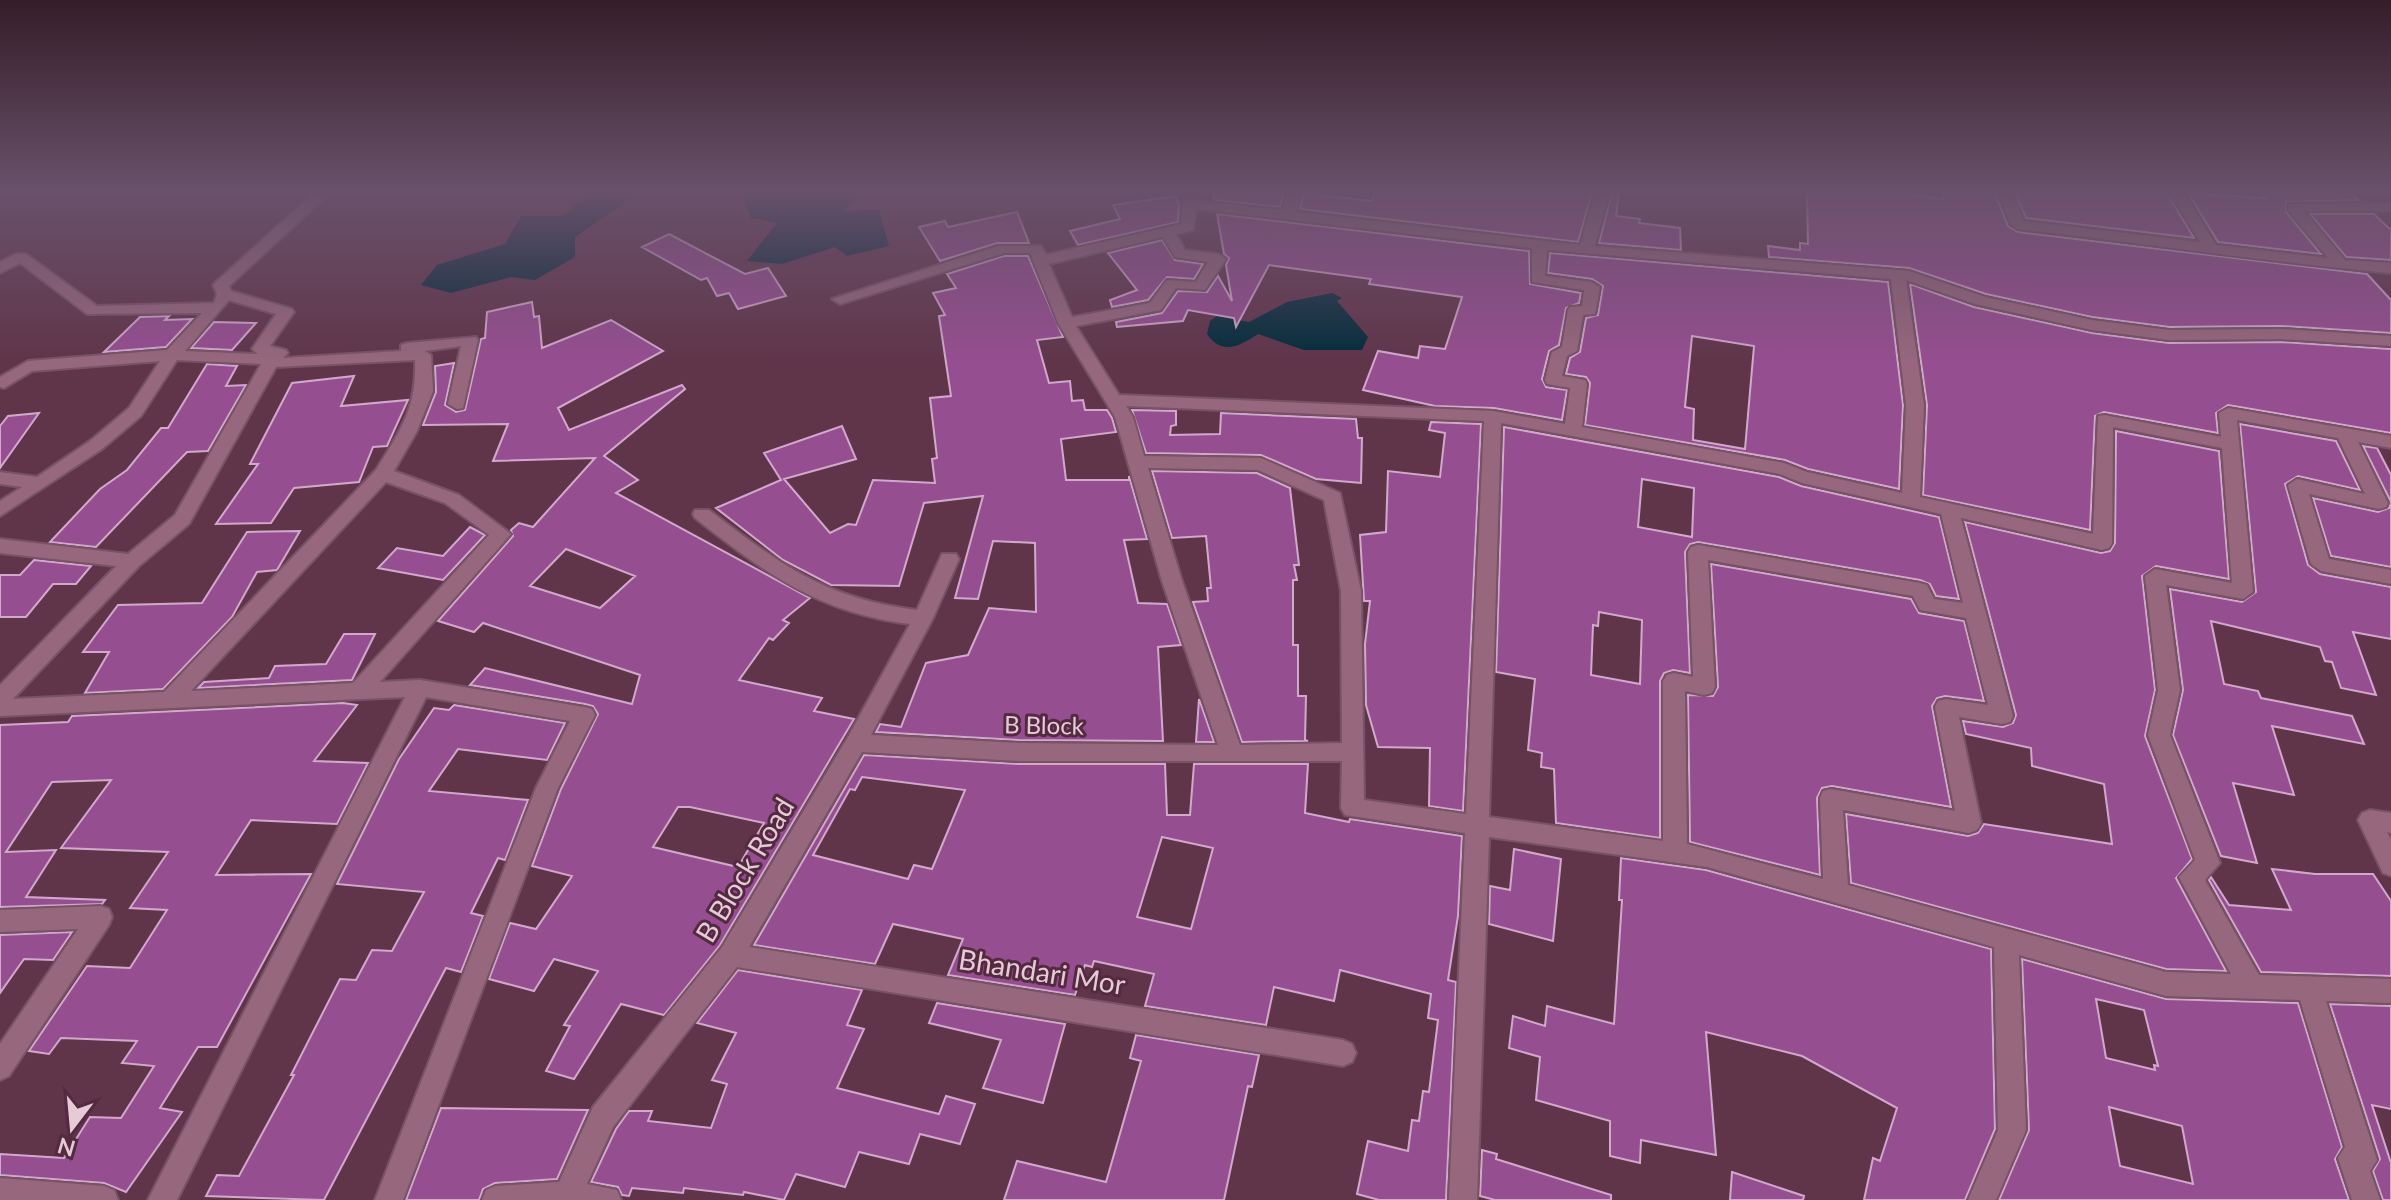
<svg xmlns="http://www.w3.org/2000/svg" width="2391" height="1200" font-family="Lato,sans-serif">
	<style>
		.water { fill: #042c3b }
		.building { fill: #954e90; stroke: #d2a9cd; stroke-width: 2; fill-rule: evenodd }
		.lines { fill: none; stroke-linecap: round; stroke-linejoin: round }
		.minor-casing { stroke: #775365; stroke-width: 4 }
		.minor { fill: #96677d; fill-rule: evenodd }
		.labels { text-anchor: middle; stroke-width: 6; stroke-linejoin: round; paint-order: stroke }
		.street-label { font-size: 24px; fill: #e6cbd7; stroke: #542a40 }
		.near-street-label { font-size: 28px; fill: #e6cbd7; stroke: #542a40 }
	</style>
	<rect width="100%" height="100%" fill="#60354a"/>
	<!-- water -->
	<path class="water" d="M588 193H639L575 237V257L535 280 511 277 451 293 421 285 437 265 505 244 521 216H563Z
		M743 193H863L843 211 879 210 889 246 847 256 835 247 782 264 747 261 777 223 751 218Z
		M1332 293 1342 298 1337 301 1368 337 1362 350H1304L1258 334C1240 346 1222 356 1207 334L1210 321 1217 316 1249 322 1287 302Z"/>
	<!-- building -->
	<path class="building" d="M1213 193H1284L1280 207 1214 200Z
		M1304 193 1372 201 1375 193H1592L1578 242 1300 209Z
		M1612 193H1619L1616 216 1640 219 1639 223 1680 228 1681 250 1599 243Z
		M1807 193H1902L1943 199 1942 193H1995L2008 226 2018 232 2367 274 2391 300V333L2281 326 2169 327 2092 317 1986 294 1909 268 1769 257 1768 246 1800 250V243L1808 244Z
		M2015 193H2167L2194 238 2026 218Z
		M2188 193 2266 198 2262 193H2351L2359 200 2286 202V212L2321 254 2218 242Z
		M1175 196 1179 204 1178 222 1078 245 1070 231 1120 219 1113 205Z
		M1017 212 1029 243H997L940 261 919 227 945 221 948 227Z
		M1217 214 1529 251 1530 284 1581 293 1579 303 1566 308 1559 345 1549 351 1542 379 1546 387 1567 390 1562 420 1494 408 1435 406 1363 390 1378 351 1418 358 1420 346 1445 349 1462 297 1369 284 1371 279 1269 265 1236 327 1234 318 1188 310 1183 321 1117 327 1116 322 1162 313 1178 291 1207 292 1218 276 1232 301 1226 265 1229 258 1224 254Z
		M2310 214H2374L2391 230V260L2346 257Z
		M669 234 745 274 768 268 786 296 738 309 729 293 717 296 707 278 701 280 642 247Z
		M1162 240 1175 260 1203 264 1194 279 1167 277 1148 300 1112 307 1110 300 1137 290 1108 253Z
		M1550 253 1888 282 1903 405 1899 489 1808 469 1785 460 1585 425 1590 383 1586 377 1566 374 1570 358 1580 352 1586 318 1598 315 1603 286 1592 279 1548 273ZM1692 336 1754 346 1745 449 1693 440 1694 409 1685 407Z
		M1004 256H1028L1063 337 1037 340 1049 383 1070 381 1072 401 1083 400 1085 410H1107L1112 418 1116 432 1061 439 1066 480H1129V476L1147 539 1124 540 1138 603 1167 604 1181 645 1158 647 1163 741 1019 740 876 732 880 724 901 727 926 663 968 655 989 608 1036 612 1035 543 993 541 978 599 955 598 983 496 924 503 899 586 831 585 783 560 716 508 781 480 764 453 842 426 856 459 784 479 830 533 848 524 856 525 873 480 935 483 932 459 937 458 930 398 951 396 939 316 945 315 933 293 956 288 947 274Z
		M1910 284 1974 307 2092 333 2169 343 2281 342 2391 349V433L2228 405 2216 413 2218 433 2104 412 2095 416 2090 530 1923 495 1927 405Z
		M532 302 534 317 539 316 542 348 611 320 663 351 558 408 569 430 682 385 685 389 604 456 638 480 616 493 810 598 783 620 789 623 773 640 769 638 739 680 822 698 814 711 854 719 720 945 664 1015 621 1004 574 1079 546 1071 570 1026 564 1025 598 971 554 959 534 991 489 979 510 923 536 929 572 876 532 866 561 789 598 714 593 706 585 704 470 685 485 668 632 704 640 675 483 623 474 632 438 621 513 536 511 530 519 523 533 527 595 458 493 461 508 424 423 425 436 392 435 366 454 363 445 405 456 412 465 410 481 339 485 338 487 312ZM566 549 635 576 600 608 530 586ZM678 807H690L764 823 738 867 653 847Z
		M169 316 165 320 192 319 166 347 104 352 140 317Z
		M214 322 256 323 232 350 191 348Z
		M207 364 237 366 226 386 246 385 208 451 187 452 96 547 50 542 100 489 127 470 161 428H168Z
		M354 376 341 406 408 400 387 446 373 447 359 482 294 488 271 523 216 524 258 464H250L292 383Z
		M1132 410 1176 411V425L1171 426 1170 435 1220 434 1221 413 1356 419 1358 438H1362L1361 483 1316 479 1261 455 1146 453Z
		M39 413 0 468V426L8 416Z
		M1431 422 1481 424 1463 811 1429 806 1430 748 1378 747 1366 705 1365 644 1370 601H1364L1360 535 1386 532 1388 471 1440 477 1445 433 1429 430Z
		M2240 424 2336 441 2360 490 2298 476 2285 484 2308 565 2320 574 2391 587V639L2353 632 2376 695 2341 688 2332 662 2325 661 2320 647 2211 621 2224 684 2258 691 2261 698 2352 716 2364 744 2272 726 2294 795 2233 783 2257 863 2221 856 2173 735 2183 690 2170 589 2242 602 2256 592Z
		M1504 427 1779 477 1801 486 1939 517 1959 599 1936 596 1930 584 1920 580 1698 542 1690 544 1685 552 1690 673 1673 670 1664 673 1660 681V838L1556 823 1554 769 1541 767 1542 753 1528 750 1535 679 1496 672ZM1642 479 1694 488 1692 537 1638 527ZM1599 612 1642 620 1640 684 1591 675 1593 625 1598 626Z
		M2116 431 2219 451 2229 579 2156 566 2142 576 2155 690 2145 736 2192 859 2176 878 2226 971 2166 969 1851 883 1846 814 1968 836 1978 833 1984 824 2112 844 2104 784 2032 766 2031 748 1966 734 1963 721 2003 727 2013 723 2016 715 1965 522 2101 553 2110 551 2115 543Z
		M2363 446 2377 448 2391 475V567L2331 556 2313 498 2378 512 2389 508 2391 502Z
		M1152 471 1257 473 1290 488 1299 565H1294L1297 580H1293V645H1298V696H1306L1305 740 1308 741 1242 742 1193 602 1208 601 1207 588H1211L1206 536 1172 538Z
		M470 527 485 535 443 580 378 568 397 548 443 556Z
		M300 531 277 570 257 572 232 617 163 689 85 693 109 652H83L118 605 202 603 247 532Z
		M34 560 91 566 76 584H53L26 617H0V575H20Z
		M1711 564 1911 599 1919 613 1964 621 1984 701 1945 696 1937 698 1932 706 1951 807 1832 786 1822 788 1817 798 1820 875 1690 842 1688 695 1713 696 1718 687Z
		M344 634H375L352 680 198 688 204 682 269 678 275 666 326 664Z
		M1199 699 1214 742H1196Z
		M343 703 357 705 314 761 368 763 337 824 251 820 216 875 311 874 217 1047H198L160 1108 182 1112 126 1192 104 1183 0 1175V1154L64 1158 90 1117 121 1118 154 1066 122 1063 137 1041 61 1038 49 1054 29 1051 87 966 130 968 167 910 130 908 168 852 61 848 111 780 52 782 6 852 56 850 26 897 105 900 102 904 0 907V725L68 722 72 716Z
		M454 705 565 723 547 760 458 749 429 791 528 800 505 860 498 858 471 913 483 916 461 972 446 968 324 1200 206 1196 217 1175 239 1176 294 1075H291L340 979 356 980 372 950 392 951 424 892 337 884 399 759 434 708 449 710Z
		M864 755 1019 764H1165L1167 815H1190L1194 764H1308L1305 813 1349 822 1350 819 1462 836 1458 916 1448 980 1456 982 1446 1200H1379L1357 1194 1368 1141 1408 1151 1412 1120 1419 1121 1423 1091 1429 1092 1438 1020 1428 1018 1431 994 1340 970 1334 1001 1274 987 1266 1025 1145 1006 1154 974 1094 961 1092 967 1085 965 1075 995 948 975 963 939 893 924 875 964 754 945ZM862 777 965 790 932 869 914 865 908 879 813 855 850 789 855 790ZM1162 837 1213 848 1191 929 1137 917Z
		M1514 849 1561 859 1553 941 1489 924 1490 886 1510 890Z
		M1621 858 1706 870 1991 949 1995 1129 1965 1200H1864L1873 1158 1880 1161 1897 1108 1802 1056 1706 1032 1716 1155 1641 1140 1640 1163 1610 1156V1121L1536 1100 1540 1057 1509 1048 1513 1016 1545 1026 1547 1006 1614 1024 1622 900H1619Z
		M2272 869 2315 874H2373L2391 901V976L2261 972 2209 880 2211 877 2229 905 2291 910Z
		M72 932 53 960 24 959 0 993V935Z
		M2022 959 2166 999 2298 1003 2342 1147 2335 1159 2349 1200H1999L2029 1130ZM2096 999 2144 1010 2158 1066 2154 1065 2155 1070 2106 1058ZM2109 1107 2182 1126 2193 1184 2120 1166Z
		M738 970 862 990 847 1025 864 1029 837 1088 939 1114 946 1096 975 1104 960 1144 920 1134 909 1164 859 1152 845 1187 796 1174 784 1200 744 1192 743 1195 684 1188 683 1193 632 1188 629 1196 622 1195 618 1187 591 1182 616 1129 629 1111H652L648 1121 711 1128 727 1084 712 1080 736 1033 697 1023Z
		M937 1003 1065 1024 1043 1103 983 1088 1001 1040 929 1023Z
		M2330 1004 2391 1006V1109L2372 1105 2391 1163V1200H2383L2373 1171 2380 1159Z
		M1136 1035 1259 1055 1252 1087 1248 1086 1224 1200H1004L1017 1161 1106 1182 1141 1061 1130 1058Z
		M441 1108 588 1110 557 1179 495 1183 483 1189 479 1200H406Z
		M1482 1150 1497 1154 1496 1159 1611 1195V1200H1495L1480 1196Z
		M1732 1172 1804 1196 1803 1200H1730Z"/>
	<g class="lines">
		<defs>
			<path id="minor" d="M314 193H330L229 286 231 291 292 309 294 312 270 346 286 350 288 353 283 358 401 351V345L407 343 476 337 478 340 463 408 457 409 448 404 461 346 425 351 431 355 433 391 417 431 394 471 459 495 511 534 380 682 420 680 584 707 592 709 595 715 558 788 403 1200H375L536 788 570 721 426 697 177 1200H148L405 697 0 716V685L116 566 0 553V539L128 554 175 515 261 364 177 360 141 416 102 449 0 516V501L22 487 0 484V472L37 477 90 441 129 408 160 361 32 371 4 388 0 387V377L28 361 167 350 202 313 87 314 20 263 0 273V262L16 254H26L97 306 214 303 217 294 213 285 216 282ZM229 300 276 314 252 349 258 354 185 351ZM415 360C417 408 400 431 376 470L164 692 13 699 139 566 189 524 276 367ZM386 482 445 503 489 535 353 683 191 691Z
				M1287 193H1301L1296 212 1580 245 1595 193H1609L1595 246 1909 271 1985 297 2092 320 2169 330 2281 329 2391 336V346L2281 339 2169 340 2092 330 1975 304 1906 280 1924 405 1920 497 2093 534 2098 416 2104 415 2221 437 2219 413 2228 408 2391 436V448L2358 442 2388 503 2386 507 2379 509 2309 494 2329 559 2391 570V584L2321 571 2311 564 2288 485 2297 479 2365 494 2338 438 2237 420 2253 592 2243 599 2166 585 2180 690 2170 735 2220 863 2205 880 2259 975 2391 979V1003L2326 1001 2377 1160 2370 1171 2380 1200H2352L2338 1158 2345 1147 2300 1000 2166 996 2019 955 2026 1130 1996 1200H1968L1998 1130 1994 947 1707 867 1489 837 1477 1200H1449L1465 833 1345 815 1341 808 1342 761H1019L862 752 749 947 1343 1040 1352 1044 1356 1053 1352 1062 1343 1066 737 967 613 1127 587 1184 617 1190 621 1200H482L486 1190 496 1186 559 1182 593 1107 722 947 848 737 910 624C819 613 765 573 695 518L693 514 695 510H709C780 564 825 599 917 610L942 554H956L959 559 933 618 871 735 1019 743 1218 745 1162 581 1115 417 1058 323 1030 253H1004L840 304 832 299 998 246H1041L1046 255 1181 224 1182 204 1189 200 1282 210ZM1196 209 1532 248V282L1584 290 1582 306 1570 307 1568 310 1562 347 1552 352 1545 380 1547 384 1570 388 1565 424 1493 411 1119 395 1076 326 1161 310 1176 288 1205 290 1226 259 1218 254 1185 250 1176 234 1193 230ZM1163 237 1175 257 1208 262 1196 282 1167 280 1150 303 1072 317 1049 264ZM1547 250 1891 279 1906 405 1902 493 1807 472 1784 463 1582 427 1587 384 1585 380 1562 376 1567 356 1577 351 1583 315 1595 314 1600 287 1592 282 1545 276ZM1126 406 1484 421 1466 814 1364 800 1361 591 1340 493 1261 458 1144 456 1133 417ZM1501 423 1780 474 1802 483 1941 514 1963 603 1934 599 1927 585 1920 583 1698 545 1691 547 1688 552 1693 677 1674 673 1667 675 1663 681V841L1489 817ZM2113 427 2222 448 2232 583 2155 569 2145 576 2158 690 2148 735 2195 860 2179 877 2231 974 2166 972 1848 885 1843 810 1969 833 1977 830 1981 823 1959 717 2002 724 2010 722 2013 716 1961 518 2102 550 2109 548 2112 543ZM1148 468 1258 470 1324 500 1341 591 1342 743 1240 745 1182 581ZM1708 560 1913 596 1920 610 1966 618 1988 705 1946 699 1938 701 1935 707 1955 811 1831 789 1823 791 1820 798 1823 879 1687 844 1685 691 1704 695 1712 693 1715 687Z
				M1998 193H2012L2024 221 2200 242 2170 193H2184L2216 245 2328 258 2288 210V204L2391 203V211H2304L2345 260 2391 263V273C2266 262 2143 243 2018 229L2011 225Z
				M2370 810 2391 813V833L2387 832 2391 840V876L2383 873 2358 820 2362 813Z
				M100 906 109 909 112 917 109 925 9 1076 0 1080V1044L78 929 0 932V910Z
				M0 1178 104 1186 114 1190 118 1200H0Z"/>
		</defs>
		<!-- minor casing -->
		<use href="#minor" class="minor-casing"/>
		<!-- minor -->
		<use href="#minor" class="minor"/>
	</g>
	<!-- sky -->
	<linearGradient id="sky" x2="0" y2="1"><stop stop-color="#351d29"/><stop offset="0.53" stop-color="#69516b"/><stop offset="1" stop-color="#69516b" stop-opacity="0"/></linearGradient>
	<rect width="2391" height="361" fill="url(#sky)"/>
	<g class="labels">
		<!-- street labels -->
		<g class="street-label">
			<text transform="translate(1044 726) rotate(1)" y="8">B Block</text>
		</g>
		<!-- near-street labels -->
		<g class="near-street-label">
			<text transform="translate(745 870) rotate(-59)" y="10">B Block Road</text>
			<text transform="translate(1042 972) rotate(9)" y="10">Bhandari Mor</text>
		</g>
	</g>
	<!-- north arrow -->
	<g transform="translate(72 1128) rotate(196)" stroke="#542a40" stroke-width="6" paint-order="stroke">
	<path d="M0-6L14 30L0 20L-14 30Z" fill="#e6cbd7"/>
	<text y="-12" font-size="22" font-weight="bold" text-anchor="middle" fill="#e6cbd7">N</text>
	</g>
</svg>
